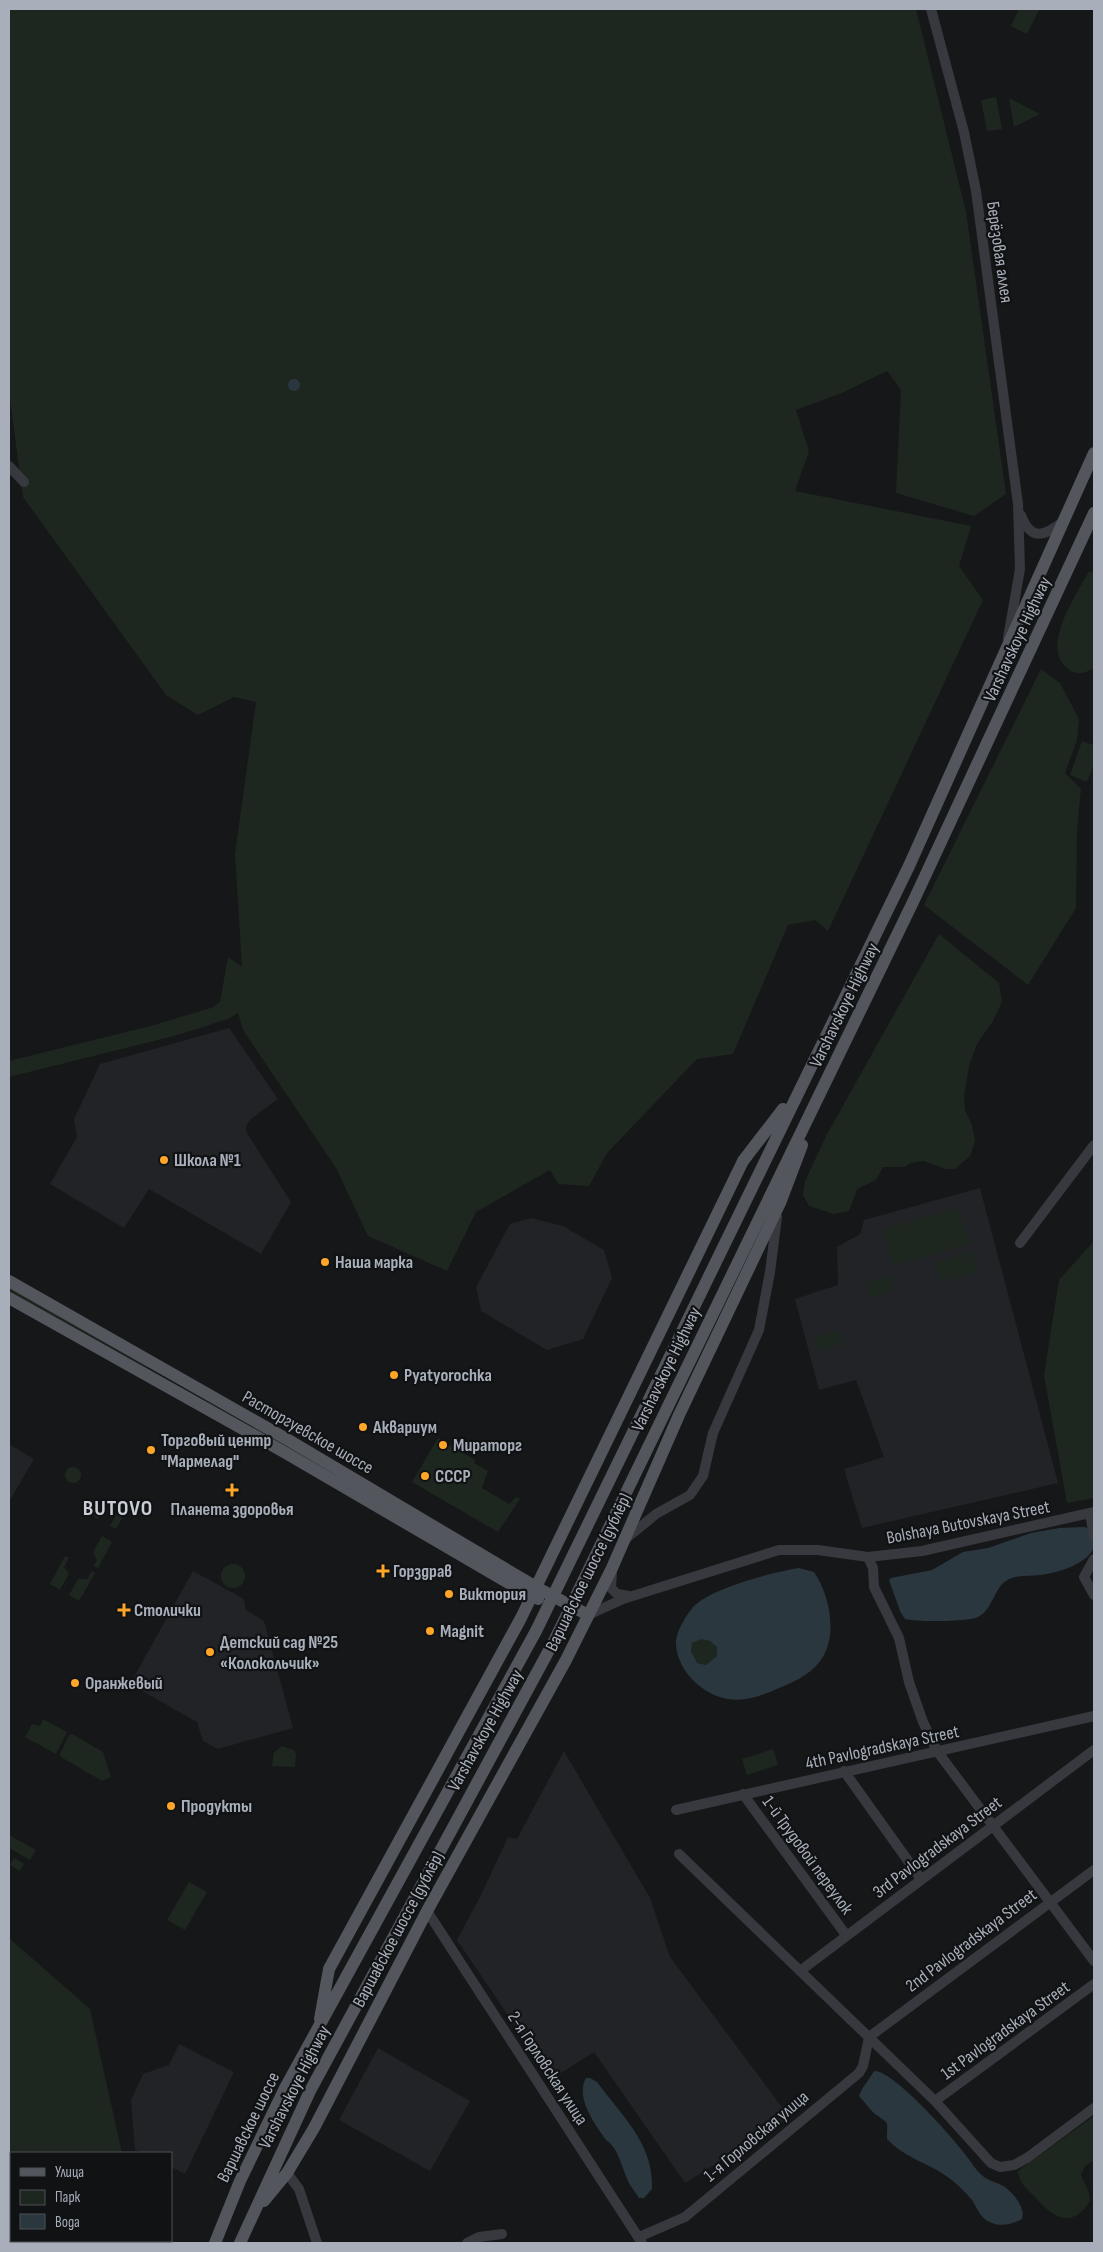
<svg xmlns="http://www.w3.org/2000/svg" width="1103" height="2252" font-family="'Sofia Sans Condensed',sans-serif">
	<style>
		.built { fill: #222326 }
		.green { fill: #1e271f }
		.water { fill: #2b373e; fill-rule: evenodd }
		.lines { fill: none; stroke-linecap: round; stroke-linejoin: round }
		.minor { stroke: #37393e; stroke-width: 10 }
		.major { stroke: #53565d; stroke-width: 12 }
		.poi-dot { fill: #ffa528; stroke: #111214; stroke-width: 2 }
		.labels { text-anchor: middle; stroke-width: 4.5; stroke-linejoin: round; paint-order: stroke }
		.street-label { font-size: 18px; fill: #a8afba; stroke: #111214 }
		.poi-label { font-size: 18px; font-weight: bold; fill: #a8afba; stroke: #111214; text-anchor: start }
		.district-label { font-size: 22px; font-weight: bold; letter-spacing: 1px; fill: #c9cdd5; stroke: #111214 }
	</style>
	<rect width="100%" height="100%" fill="#161719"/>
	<!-- built -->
	<path class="built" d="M229 1028 278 1099 251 1119 246 1126 247 1133 291 1202 261 1254 149 1189 124 1228 50 1184 77 1137 74 1119 100 1064Z
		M980 1188 1058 1483 862 1528 844 1469 884 1457 856 1380 819 1390 795 1299 838 1285 837 1247 860 1234 864 1220Z
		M531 1218 563 1226 604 1250 612 1278 583 1339 547 1350 481 1311 476 1287 510 1224Z
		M9 1444 34 1459 9 1502Z
		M193 1571 244 1599 246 1610 264 1621 293 1728 218 1749 203 1741 197 1722 130 1684Z
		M564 1751 650 1898 670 1957 790 2118 685 2183 594 2052 551 2079 457 1940 481 1895 508 1837 517 1839Z
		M179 2044 234 2072 185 2174 171 2167V2153H142L135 2150 131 2100 143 2074 169 2065Z
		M378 2048 470 2101 430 2171 339 2120Z"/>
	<!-- green -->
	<path class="green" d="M9 9H916L966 212 1006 494 974 516 896 493 901 390 887 371 842 393 796 410 809 451 795 491 971 526 959 566 983 600 828 931 815 920 788 925 733 1054 697 1059 607 1153 589 1186 558 1184 550 1170 476 1212 447 1271 368 1236 336 1168 243 1030 238 1013 228 1019 174 1036 9 1077V1061L154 1025 211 1008 220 1002 228 957 242 967 235 854 256 702 234 697 198 715 166 695 23 497 9 392Z
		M1019 9 1039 10 1027 34 1011 26Z
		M996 97 1002 129 987 131 981 100Z
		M1009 98 1040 114 1014 127Z
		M1089 571 1094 573V668C1084 674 1075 676 1066 667 1041 645 1077 594 1089 571Z
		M1041 669 1060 683 1079 719 1077 740 1065 773 1081 789 1077 830 1076 908 1028 985 924 905Z
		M1082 741 1094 745V764L1087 782 1070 775Z
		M939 934 999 983 1002 1002 993 1021 977 1044 969 1066 964 1095 965 1110 972 1125 975 1141 970 1156 955 1169H945L924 1161 911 1163 904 1167H883L876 1180 857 1189 849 1211 833 1214 809 1206 803 1195 805 1181 826 1136Z
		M958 1208 969 1244 893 1266 883 1229Z
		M1094 1241V1498L1067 1503 1044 1375 1059 1280Z
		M972 1251 978 1271 941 1283 935 1263Z
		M890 1275 894 1289 869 1297 865 1283Z
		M9 1287 149 1367 148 1368 9 1291Z
		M839 1330 843 1344 818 1351 814 1337Z
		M438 1438 475 1460 474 1463 488 1471 482 1488 509 1504 516 1497 520 1499 498 1532 412 1482Z
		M65 1475a8 8 0 1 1 16 0a8 8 0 1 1-16 0Z
		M98 1500 106 1505 98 1519 90 1514Z
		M118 1512 124 1515 116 1529 110 1526Z
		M102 1536 112 1542 98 1568 94 1566 97 1560 93 1552Z
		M65 1556 69 1558 64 1567 69 1574 60 1590 50 1584Z
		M221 1576a12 12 0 1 1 24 0a12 12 0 1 1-24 0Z
		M92 1571 95 1573 79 1601 69 1595 78 1579H87Z
		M701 1638 710 1641 717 1647V1656L706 1665 697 1663 691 1651 692 1643Z
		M43 1719 67 1732 56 1754 25 1737 32 1724 40 1726Z
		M72 1734 103 1752 111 1777 102 1781 61 1757 60 1754 69 1735Z
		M282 1746 294 1750 296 1755 295 1767 272 1766 274 1752Z
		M773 1749 778 1765 747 1775 742 1759Z
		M9 1835 36 1850 30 1860 9 1848Z
		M14 1858 24 1864 20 1871 10 1865Z
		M189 1882 207 1892 185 1930 167 1920Z
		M9 1938 90 2009 122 2153H11V2241H153L151 2243H9Z
		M1094 2116V2160L1085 2166 1081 2175 1089 2192 1090 2201C1070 2231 1053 2217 1034 2196 1026 2188 1019 2183 1018 2171Z"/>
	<!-- water -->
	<path class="water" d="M288 385a6 6 0 1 1 12 0a6 6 0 1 1-12 0Z
		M1084 1527 1088 1528 1093 1541V1549C1085 1565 1057 1573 1040 1575 1030 1576 1018 1575 1009 1579 993 1587 994 1609 978 1617 968 1622 916 1622 905 1619L900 1611 889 1580 891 1578 932 1570 963 1552 988 1548 1031 1533 1059 1528Z
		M799 1568 814 1572C829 1594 837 1631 824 1655 815 1672 797 1681 779 1688 764 1695 745 1702 728 1699 702 1695 675 1669 676 1641 677 1630 686 1616 693 1607 711 1588 773 1572 799 1568ZM701 1639 710 1641 717 1647V1656L706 1665 697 1663 691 1651 692 1643Z
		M874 2071C894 2070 959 2144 971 2162 974 2167 979 2173 984 2177 990 2181 998 2183 1005 2187 1013 2193 1026 2208 1022 2219 1013 2224 1002 2227 992 2223 980 2219 978 2209 972 2200 969 2196 957 2184 953 2181 933 2164 905 2159 887 2139 887 2119 890 2125 875 2114 869 2109 864 2101 859 2096 861 2089 870 2078 874 2071Z
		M586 2078H590L597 2082C622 2116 654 2144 652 2189L644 2198H639C636 2193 633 2189 630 2185 623 2172 619 2148 606 2140 595 2124 575 2098 586 2078Z"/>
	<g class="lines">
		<!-- minor -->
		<path class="minor" d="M931 9 964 132 976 191 1018 504 1020 569 1008 638
			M9 466 24 482
			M1021 515C1031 542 1045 536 1064 521
			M1020 1243 1094 1145
			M1090 1513 1094 1537
			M628 1537 656 1514 690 1495 703 1476 713 1433 759 1330 770 1272 777 1217
			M868 1557 873 1568 874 1587 899 1638 909 1682 923 1722 937 1751 1094 1961
			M1094 1559 1084 1577 1094 1595
			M612 1571 611 1588 617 1594 629 1596
			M588 1615 623 1599 779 1550H818L868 1557 922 1551 1094 1512
			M844 1771 921 1879
			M743 1794 846 1935
			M676 1810 1094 1716
			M679 1854 935 2101 991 2163 1000 2167 1014 2165 1027 2158 1094 2108
			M427 1911 642 2243
			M800 1971 1094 1750
			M935 2101 1094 1984
			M287 2173 299 2189 317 2243
			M639 2237 685 2217 859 2073 863 2066 869 2037 1094 1870
			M467 2243 479 2237 502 2234"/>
		<!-- major -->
		<path class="major" d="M9 1281 290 1441 536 1587 588 1615
			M9 1298 284 1452 524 1592 538 1599
			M320 2019 329 1969 521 1618 743 1161 783 1109
			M264 2201 287 2173 314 2128 427 1911 566 1660 612 1568 679 1415 780 1203 802 1145
			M215 2243 240 2181 284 2090 536 1631 909 866 1094 453
			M240 2243 310 2091 554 1641 913 902 1094 513"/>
	</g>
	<!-- markers -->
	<g class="poi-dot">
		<circle cx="164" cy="1160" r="5"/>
		<circle cx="325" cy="1262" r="5"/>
		<circle cx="394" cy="1375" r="5"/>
		<circle cx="363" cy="1427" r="5"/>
		<circle cx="443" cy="1445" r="5"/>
		<circle cx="151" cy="1450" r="5"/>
		<circle cx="425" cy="1476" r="5"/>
		<path d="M229.5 1482.5h5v5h5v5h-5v5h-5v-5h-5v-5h5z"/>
		<path d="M380.5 1563.5h5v5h5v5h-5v5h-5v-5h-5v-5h5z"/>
		<circle cx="449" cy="1594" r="5"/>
		<path d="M121.5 1602.5h5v5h5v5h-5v5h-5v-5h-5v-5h5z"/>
		<circle cx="430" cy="1631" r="5"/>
		<circle cx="210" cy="1652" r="5"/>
		<circle cx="75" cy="1683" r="5"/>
		<circle cx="171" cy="1806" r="5"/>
	</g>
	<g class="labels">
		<!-- street labels -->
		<g class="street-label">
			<text transform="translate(1000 252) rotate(82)" y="6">Берёзовая аллея</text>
			<text transform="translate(1017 639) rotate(-65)" y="6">Varshavskoye Highway</text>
			<text transform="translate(844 1005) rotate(-64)" y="6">Varshavskoye Highway</text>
			<text transform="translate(666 1369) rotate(-64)" y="6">Varshavskoye Highway</text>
			<text transform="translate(308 1432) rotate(30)" y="6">Расторгуевское шоссе</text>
			<text transform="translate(968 1522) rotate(-11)" y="6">Bolshaya Butovskaya Street</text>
			<text transform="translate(588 1572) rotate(-64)" y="6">Варшавское шоссе (дублёр)</text>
			<text transform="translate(485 1730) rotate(-61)" y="6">Varshavskoye Highway</text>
			<text transform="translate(882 1747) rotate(-12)" y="6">4th Pavlogradskaya Street</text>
			<text transform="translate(937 1847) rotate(-37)" y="6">3rd Pavlogradskaya Street</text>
			<text transform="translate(808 1855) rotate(54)" y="6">1-й Трудовой переулок</text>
			<text transform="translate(398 1929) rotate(-62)" y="6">Варшавское шоссе (дублёр)</text>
			<text transform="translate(971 1940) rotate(-37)" y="6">2nd Pavlogradskaya Street</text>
			<text transform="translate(1005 2030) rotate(-36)" y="6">1st Pavlogradskaya Street</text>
			<text transform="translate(548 2068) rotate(57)" y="6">2-я Горловская улица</text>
			<text transform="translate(294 2087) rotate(-63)" y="6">Varshavskoye Highway</text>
			<text transform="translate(248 2127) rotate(-64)" y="6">Варшавское шоссе</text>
			<text transform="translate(756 2136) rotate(-40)" y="6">1-я Горловская улица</text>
		</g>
		<!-- poi labels -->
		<g class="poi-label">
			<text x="174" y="1166">Школа №1</text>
			<text x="335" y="1268">Наша марка</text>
			<text x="404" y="1381">Pyatyorochka</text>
			<text x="373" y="1433">Аквариум</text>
			<text x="161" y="1446">Торговый центр<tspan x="161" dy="21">"Мармелад"</tspan></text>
			<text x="453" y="1451">Мираторг</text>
			<text x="435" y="1482">СССР</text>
			<text x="232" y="1515" text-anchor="middle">Планета здоровья</text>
			<text x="393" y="1577">Горздрав</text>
			<text x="459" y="1600">Виктория</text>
			<text x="134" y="1616">Столички</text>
			<text x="440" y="1637">Magnit</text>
			<text x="220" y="1648">Детский сад №25<tspan x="220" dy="21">«Колокольчик»</tspan></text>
			<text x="85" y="1689">Оранжевый</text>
			<text x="181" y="1812">Продукты</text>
		</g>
		<!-- district labels -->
		<g class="district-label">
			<text x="118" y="1515">BUTOVO</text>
		</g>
	</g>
	<!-- border -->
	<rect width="1103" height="2252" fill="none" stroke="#a8afba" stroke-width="20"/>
	<!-- legend -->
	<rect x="10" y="2152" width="162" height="90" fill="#111214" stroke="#4d5156"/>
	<rect x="20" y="2168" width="25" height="8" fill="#53565d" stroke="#4d5156"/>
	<text x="55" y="2177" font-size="15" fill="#a8afba">Улица</text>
	<rect x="20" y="2190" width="25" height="15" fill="#1e271f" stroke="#4d5156"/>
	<text x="55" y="2202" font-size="15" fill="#a8afba">Парк</text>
	<rect x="20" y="2214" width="25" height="15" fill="#2b373e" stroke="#4d5156"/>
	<text x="55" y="2227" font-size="15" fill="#a8afba">Вода</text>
</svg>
